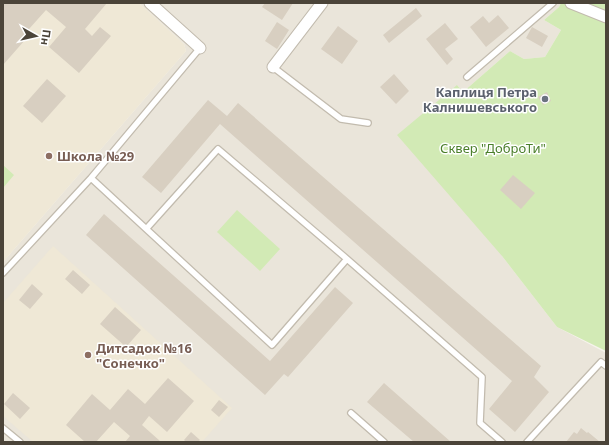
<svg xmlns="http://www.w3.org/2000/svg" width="609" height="445" font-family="'Noto Sans',sans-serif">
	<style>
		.residential { fill: #eae5da }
		.education { fill: #efe8d6 }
		.green { fill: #d2eab5 }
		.building { fill: #d8cfc1 }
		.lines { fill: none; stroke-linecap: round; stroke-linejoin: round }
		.lane-casing { stroke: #c2bbae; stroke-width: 8 }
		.street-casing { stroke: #c2bbae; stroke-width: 13 }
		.lane { stroke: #fff; stroke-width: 5.5 }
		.street { stroke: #fff; stroke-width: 11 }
		.worship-dot { fill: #6b7280; stroke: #fff; stroke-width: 1.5 }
		.education-dot { fill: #8d6e63; stroke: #fff; stroke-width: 1.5 }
		.labels { text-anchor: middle; stroke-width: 3; stroke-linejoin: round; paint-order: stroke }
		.worship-label { font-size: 13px; font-weight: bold; fill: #5b616d; stroke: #fff; text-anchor: end }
		.park-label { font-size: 13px; fill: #4a7f2a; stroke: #fff }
		.education-label { font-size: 13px; font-weight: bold; fill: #785e54; stroke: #fff; text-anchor: start }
	</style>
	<rect width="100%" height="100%" fill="#f6f3ec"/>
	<!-- residential -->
	<path class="residential" d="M139 3H561L559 7 544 20 561 30 545 57 524 59 510 51 463 92 457 85 502 256 557 327 606 353V442H3V262L186 51 184 44Z"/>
	<!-- education -->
	<path class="education" d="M3 3H139L184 44 186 51 3 262Z
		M53 246 232 408 202 442H33L3 416V303Z"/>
	<!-- green -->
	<path class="green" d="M561 3H606V351L557 327 502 256 397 135 457 85 463 92 510 51 524 59 545 57 561 30 544 20 559 7Z
		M3 165 14 175 3 188Z
		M237 210 280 249 260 271 217 232Z"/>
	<!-- building -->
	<path class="building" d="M3 3H107L85 29 92 36 100 27 111 36 79 73 49 47 66 27 46 10 29 29 32 32 3 65Z
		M265 3H293L282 20 262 7Z
		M416 8 422 16 389 43 383 35Z
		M498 15 509 28 486 47 470 27 483 16 489 23Z
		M277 22 289 30 277 49 265 41Z
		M445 23 458 39 445 49 453 59 447 65 426 39Z
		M338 26 358 41 342 64 321 49Z
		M532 27 548 36 542 47 526 38Z
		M394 74 409 91 396 104 380 87Z
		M47 79 66 96 42 123 23 106Z
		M547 92 551 101 543 105 538 97Z
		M208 100 227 116 238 103 541 366 534 377 549 392 515 432 489 409 512 381 220 124 161 193 142 177Z
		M513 175 535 193 521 209 500 190Z
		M104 214 270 361 335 287 353 303 288 377 284 374 265 395 86 235Z
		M73 270 90 285 82 294 65 279Z
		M32 284 43 294 30 309 19 300Z
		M115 307 141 330 126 347 100 324Z
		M168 378 194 401 167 432 149 416 142 425 160 441 159 442H125L130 436 114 422 96 442H85L66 425 92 394 110 410 128 389 145 404Z
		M384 383 451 442H414L367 402Z
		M13 393 30 408 20 419 4 404Z
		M219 400 228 407 219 417 211 410Z
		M581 428 587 433 588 432 600 442H566L574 432 577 434Z
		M191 432 200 440 198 442H186L184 440Z"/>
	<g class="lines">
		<defs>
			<path id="lane" d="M273 67 341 119 368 123
				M467 77 553 3
				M91 178 272 345 347 259 482 377 480 423 502 442
				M147 228 218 149 347 259
				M3 273 91 178 200 48
				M351 413 384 442
				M3 428 20 442
				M527 442 601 362 606 366"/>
			<path id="street" d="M150 3 200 48
				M571 3 606 17
				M273 67 322 3"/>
		</defs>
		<!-- lane casing -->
		<use href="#lane" class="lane-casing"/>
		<!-- street casing -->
		<use href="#street" class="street-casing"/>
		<!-- lane -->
		<use href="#lane" class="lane"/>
		<!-- street -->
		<use href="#street" class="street"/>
	</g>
	<!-- markers -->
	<circle class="worship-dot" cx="545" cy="99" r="4"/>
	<g class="education-dot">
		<circle cx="49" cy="156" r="4"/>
		<circle cx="88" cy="355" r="4"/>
	</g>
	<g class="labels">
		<!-- worship labels -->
		<g class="worship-label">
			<text x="537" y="97">Каплиця Петра<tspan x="537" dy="15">Калнишевського</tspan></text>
		</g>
		<!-- park labels -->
		<g class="park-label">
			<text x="493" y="153">Сквер "ДоброТи"</text>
		</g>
		<!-- education labels -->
		<g class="education-label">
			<text x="57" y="161">Школа №29</text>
			<text x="96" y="353">Дитсадок №16<tspan x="96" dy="15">"Сонечко"</tspan></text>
		</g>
	</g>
	<!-- border -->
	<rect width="609" height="445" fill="none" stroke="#4b4439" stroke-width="8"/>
	<!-- north arrow -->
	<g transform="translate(36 36) rotate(98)" stroke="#ffffff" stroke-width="3" paint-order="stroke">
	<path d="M0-3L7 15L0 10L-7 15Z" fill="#4b4439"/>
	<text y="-6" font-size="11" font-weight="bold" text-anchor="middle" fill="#4b4439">Пн</text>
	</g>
</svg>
